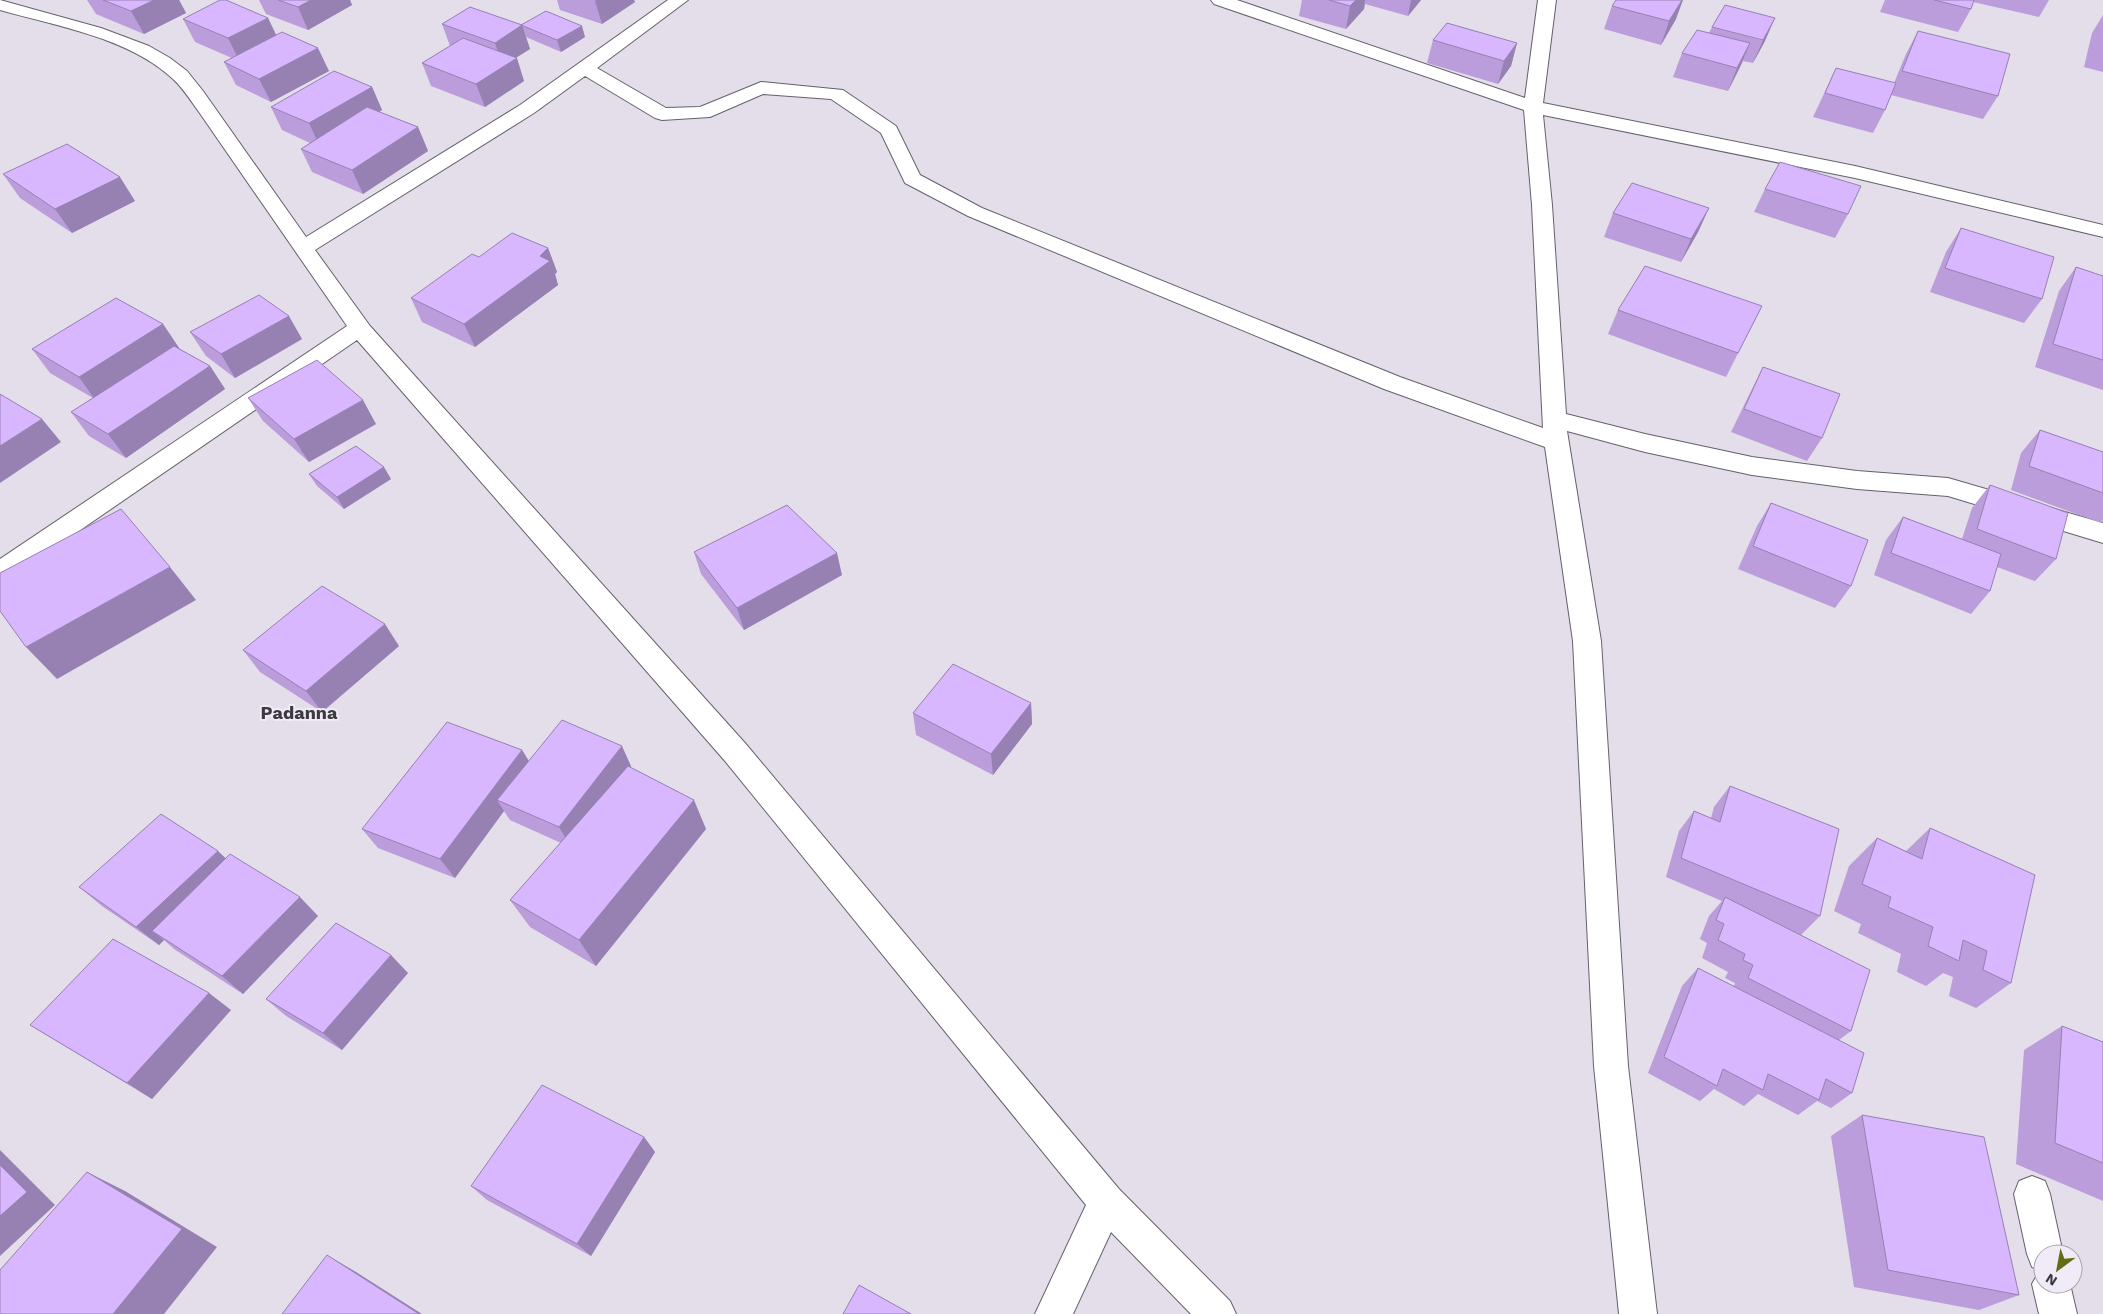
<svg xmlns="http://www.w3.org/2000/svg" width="2103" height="1314" font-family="'Work Sans',sans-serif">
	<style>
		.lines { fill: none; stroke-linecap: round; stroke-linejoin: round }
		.minor-casing { stroke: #65606b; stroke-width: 2 }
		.minor { fill: #fff; fill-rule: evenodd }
		.wall { fill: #ba9dda }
		.shaded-wall { fill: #9780b2 }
		.building { fill: #d8b7fe; stroke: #9780b2 }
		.labels { text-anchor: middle; stroke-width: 4; stroke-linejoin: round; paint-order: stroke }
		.quarter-label { font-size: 18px; font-weight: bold; fill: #3c3a3f; stroke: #f0ebf7 }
	</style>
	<rect width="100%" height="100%" fill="#e3deea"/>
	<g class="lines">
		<defs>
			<path id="minor" d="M0 0 101 28 149 46 170 58 187 71 203 91 306 237 520 105 668 0H688L597 68 666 108 700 107 761 82 843 90 896 126 920 175 982 208 1400 377 1543 428 1532 205 1524 110 1214 4 1211 0H1237L1525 98 1538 0H1556L1543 103 1855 166 2103 225V237L1855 178 1543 115 1552 205 1566 414 1645 434 1752 457 1857 471 1948 478 2103 523V543L1948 496 1857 489 1752 475 1645 452 1567 431 1601 641 1628 1066 1657 1314H1619L1594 1066 1573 641 1545 447 1384 389 968 216 905 183 881 133 831 99 763 94 710 117 662 120 655 118 585 76 534 113 315 250 370 326 745 743 1119 1189 1230 1301 1236 1314H1191L1111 1232 1073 1314H1035L1086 1205 725 761 357 340 9 579 0 582V559L347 326 199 112C191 101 183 88 173 79 130 38 56 26 0 10Z
				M2032 1176 2045 1181 2050 1194 2063 1254H2043V1284H2070L2077 1314H2039L2032 1284 2040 1270 2032 1267 2027 1254 2014 1194 2019 1181Z"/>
		</defs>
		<!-- minor casing -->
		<use href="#minor" class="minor-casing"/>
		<!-- minor -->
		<use href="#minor" class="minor"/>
	</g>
	<!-- wall -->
	<path class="wall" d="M87 0H179L186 13 144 34 96 14Z
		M259 0H350L352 5 308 30 266 14Z
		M557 0H634L635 2 602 24 560 10Z
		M1302 0H1421L1408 16 1365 4 1364 9 1346 29 1299 16Z
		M1885 0H2049L2039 17 1973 2 1971 9 1958 32 1880 12Z
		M1612 6 1676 19 1661 45 1604 29Z
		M2103 15V72L2084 67 2092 33Z
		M268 18 276 35 329 71 271 102 236 85 224 62 232 58 195 42 183 19Z
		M442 24 521 25 585 37 561 52 526 37 530 49 515 58 524 81 485 107 431 86 422 63 450 46Z
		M1712 27 1765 41 1753 63 1743 61 1728 91 1673 77 1682 53 1709 33Z
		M1918 31 1998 96 1983 119 1891 95 1885 110 1873 133 1813 117 1836 68 1894 83 1906 54Z
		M1433 40 1517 43 1511 66 1498 84 1427 63Z
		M372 87 382 110 379 112 418 127 428 151 363 194 312 172 301 149 310 143 282 130 271 107Z
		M3 174 135 201 72 233 20 198Z
		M1765 189 1848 214 1835 238 1754 212Z
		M1709 208 1698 232 1681 262 1604 237 1613 213Z
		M1961 228 2042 299 2024 323 1930 292 1946 252Z
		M548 248 557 272 555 274 558 285 475 347 422 322 411 298 479 257Z
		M2076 267 2103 276V390L2035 367 2059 291Z
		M1762 306 1726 377 1608 334 1618 310Z
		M163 324 179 348H178L210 366 225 389 126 458 89 436 71 412 93 398 50 373 32 349Z
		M190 332 302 339 235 378 206 356Z
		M1763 367 1822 438 1807 461 1731 432 1751 391Z
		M248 398 376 424 309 462 263 421Z
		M2040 430 2103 452V520L2101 523 2011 490 2021 453Z
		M309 474 391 479 344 509 317 486Z
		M1990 485 2056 559 2035 581 1997 567 1990 591 1971 614 1874 575 1886 540 1903 517 1962 539 1972 508Z
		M1771 503 1851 586 1835 608 1738 569 1757 526Z
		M694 552 842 575 744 630 701 574Z
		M399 646 322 712 260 672 243 650Z
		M1031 703 1032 724 993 775 916 735 913 713Z
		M522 750 529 761 631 766 630 768 706 829 596 966 530 927 510 900 561 843 510 820 504 811 455 878 378 848 362 829Z
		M1730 786 1820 916 1801 935 1795 932 1851 1031 1839 1040 1852 1093 1831 1108 1817 1101 1798 1115 1758 1094 1744 1106 1714 1089 1700 1101 1648 1073 1682 986 1698 968 1734 986 1735 983 1725 978 1728 972 1702 958 1707 943 1700 939 1709 916 1722 901 1666 877 1679 831 1694 811 1711 818 1714 807Z
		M1930 828 2011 983 1976 1008 1949 996 1953 977 1943 973 1926 986 1897 972 1901 954 1858 933 1861 924 1834 911 1849 866 1877 838 1906 851Z
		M226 858 318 916 243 994 174 949 164 940 159 945 102 906 79 887Z
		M408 973 342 1050 286 1016 266 999Z
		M231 1010 152 1099 30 1025Z
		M2062 1026 2103 1042V1201L2016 1164 2024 1050Z
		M1862 1115 2019 1295 1979 1310 1854 1287 1831 1136Z
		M644 1137 655 1152 591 1256 487 1200 471 1186Z"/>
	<!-- shaded-wall -->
	<path class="shaded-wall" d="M154 0H179L186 13 144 34 131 11Z
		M311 0H350L352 5 308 30 298 7Z
		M597 0H634L635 2 602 24 595 1Z
		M1356 0H1365L1364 9 1346 29 1350 6Z
		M1411 0H1421L1408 16Z
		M1682 0H1683L1676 19 1661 45 1669 21Z
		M268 18 279 41 240 62 228 38Z
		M1775 18 1765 41 1753 63 1763 40Z
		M522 25 530 49 503 66 495 43Z
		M582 26 585 37 561 52 557 40Z
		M1517 43 1511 66 1498 84 1504 61Z
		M1750 43 1740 67 1728 91 1737 68Z
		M318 48 329 71 271 102 259 79Z
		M517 58 524 81 485 107 476 84Z
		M372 87 382 110 320 147 309 123Z
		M418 127 428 151 363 194 352 170Z
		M120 177 135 201 72 233 55 209Z
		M1709 208 1698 232 1681 262 1691 239Z
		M548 248 557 272 555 274 558 285 475 347 464 324Z
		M289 316 302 339 235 378 221 354Z
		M163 324 179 348 96 401 79 377Z
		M210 366 225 389 126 458 108 434Z
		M363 400 376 424 309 462 294 439Z
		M42 419 61 442 0 483V446Z
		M384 467 391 479 344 509 337 497Z
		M837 553 842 575 744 630 737 608Z
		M170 567 196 600 57 679 26 647Z
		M385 624 399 646 322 712 306 691Z
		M1031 703 1032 724 993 775 991 754Z
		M622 746 631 766 571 847 559 827Z
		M522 750 534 770 497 800 504 811 455 878 440 859Z
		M694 800 706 829 596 966 579 940Z
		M218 851 238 870 152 931 164 940 159 945 136 927Z
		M300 897 318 916 243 994 222 976Z
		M391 955 408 973 342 1050 323 1033Z
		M209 993 231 1010 152 1099 127 1083Z
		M644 1137 655 1152 591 1256 577 1244Z
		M0 1150 55 1205 0 1256Z
		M87 1172 125 1191 217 1247 164 1314H113Z
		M327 1255 356 1272 422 1314H419Z"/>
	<!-- building -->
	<path class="building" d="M103 0H154L131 11Z
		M220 0H226L268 18 228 38 183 19Z
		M278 0H311L298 7Z
		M1329 0H1356L1350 6Z
		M1616 0H1682L1669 21 1612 6Z
		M1934 0H1974L1971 9Z
		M1725 5 1775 18 1763 40 1712 27Z
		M470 7 522 25 495 43 442 24Z
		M546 11 582 26 557 40 521 25Z
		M1447 23 1517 43 1504 61 1433 40Z
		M1697 30 1750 43 1737 68 1682 53Z
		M1918 31 2010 54 1998 96 1902 71Z
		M282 32 318 48 259 79 224 62Z
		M463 38 517 58 476 84 422 63Z
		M1836 68 1896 83 1885 110 1825 93Z
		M334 71 372 87 309 123 271 107Z
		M367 107 418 127 352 170 301 149Z
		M67 144 120 177 55 209 3 174Z
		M1780 162 1861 186 1848 214 1765 189Z
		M1632 183 1709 208 1691 239 1613 213Z
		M1961 228 2054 257 2042 299 1945 268Z
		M512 233 548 248 540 256 550 261 464 324 411 298 472 254 479 257Z
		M1645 266 1762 306 1738 353 1618 310Z
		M2076 267 2103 276V360L2053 344Z
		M259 295 289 316 221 354 190 332Z
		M116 298 163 324 79 377 32 349Z
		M174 346 210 366 108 434 71 412Z
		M317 360 363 400 294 439 248 398Z
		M1763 367 1840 394 1822 438 1744 409Z
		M0 394 42 419 0 446Z
		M2040 430 2103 452V493L2029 466Z
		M356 446 384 467 337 497 309 474Z
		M1990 485 2068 513 2056 559 1977 529Z
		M1771 503 1868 540 1851 586 1753 546Z
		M787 505 837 553 737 608 694 552Z
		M121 509 170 567 26 647 0 611V573Z
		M1903 517 2001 554 1990 591 1891 553Z
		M322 586 385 624 306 691 243 650Z
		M953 664 1031 703 991 754 913 713Z
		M562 720 622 746 559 827 497 800Z
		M447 722 522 750 440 859 362 829Z
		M628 766 694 800 579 940 510 900Z
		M1730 786 1839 829 1820 916 1681 858 1694 811 1720 822Z
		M161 814 218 851 136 927 79 887Z
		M1930 828 2035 875 2011 983 1983 970 1987 951 1963 940 1959 961 1928 946 1933 927 1888 907 1891 897 1862 884 1877 838 1922 859Z
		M230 854 300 897 222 976 152 931Z
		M1725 897 1870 970 1851 1031 1748 978 1753 965 1743 960 1745 954 1718 940 1724 924 1716 920Z
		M336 923 391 955 323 1033 266 999Z
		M113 939 209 993 127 1083 30 1025Z
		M1698 968 1864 1053 1852 1093 1826 1079 1819 1100 1768 1074 1763 1090 1723 1069 1717 1086 1664 1057Z
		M2062 1026 2103 1042V1163L2055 1143Z
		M542 1085 644 1137 577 1244 471 1186Z
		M1862 1115 1984 1137 2019 1295 1888 1270Z
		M0 1165 27 1192 0 1216Z
		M87 1172 182 1229 113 1314H0V1270Z
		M327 1255 419 1314H282Z
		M859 1285 911 1314H843Z"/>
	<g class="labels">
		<!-- quarter labels -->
		<g class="quarter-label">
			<text x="299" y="719">Padanna</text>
		</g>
	</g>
	<!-- north arrow -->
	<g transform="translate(2058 1269) rotate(212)"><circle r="24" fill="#f0ebf7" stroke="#a8a4ad"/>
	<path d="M0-4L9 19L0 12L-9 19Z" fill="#626e17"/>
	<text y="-8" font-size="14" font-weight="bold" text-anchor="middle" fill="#3c3a3f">N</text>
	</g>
</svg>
